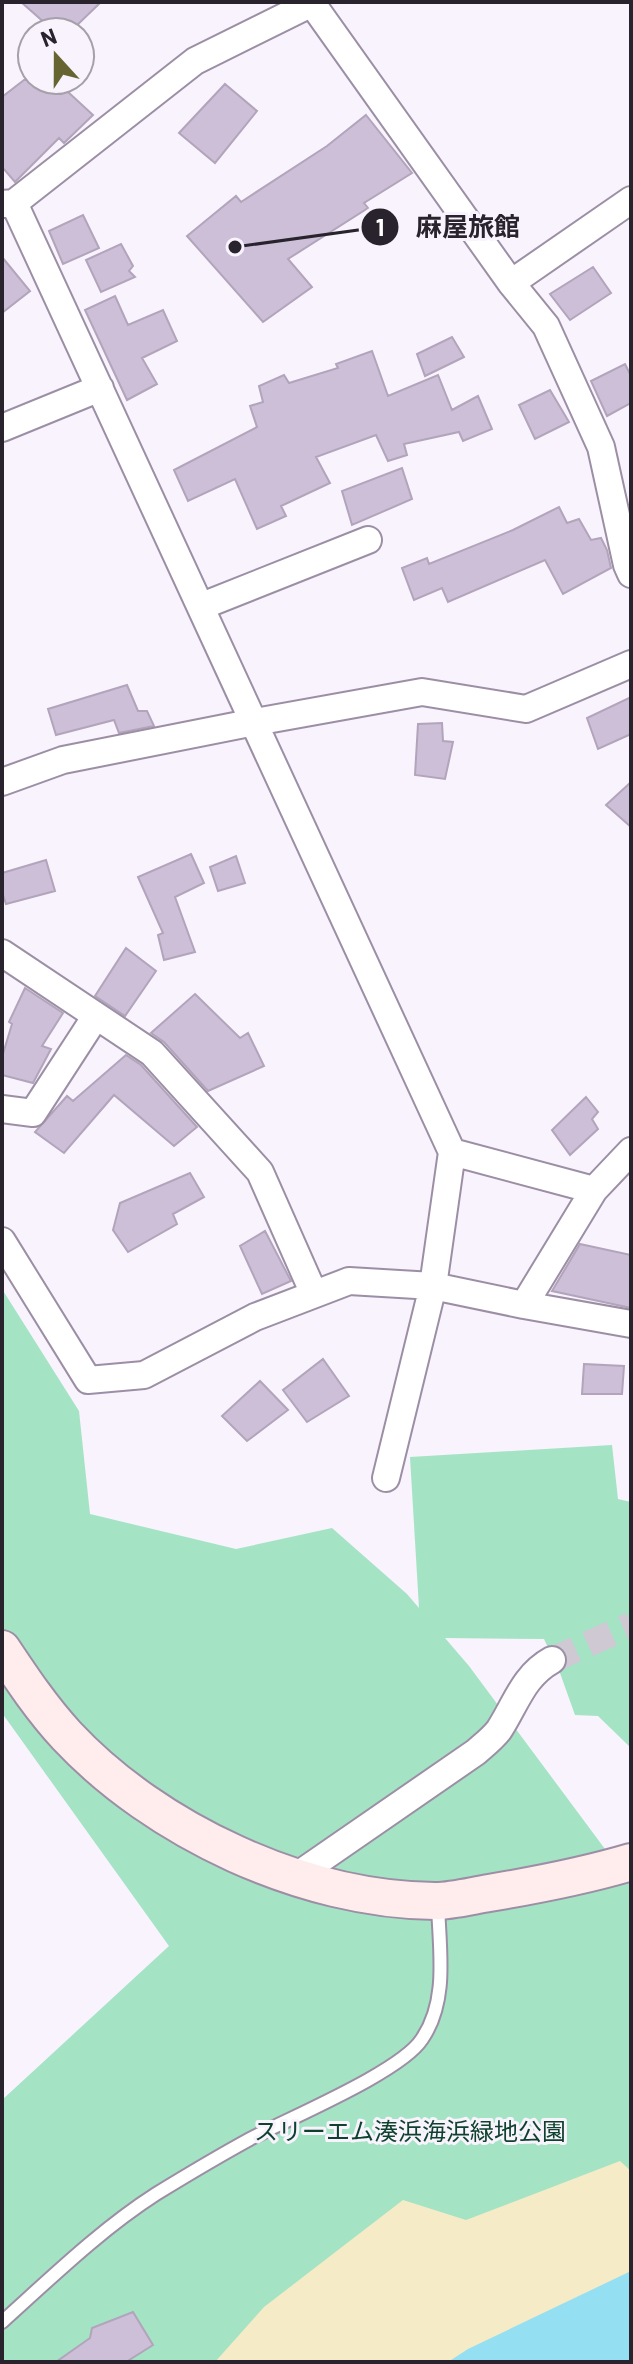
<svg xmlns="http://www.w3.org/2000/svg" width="633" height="2364" font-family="Barlow,'Noto Sans JP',sans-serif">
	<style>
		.green { fill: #a5e3c5 }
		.sand { fill: #f5ebc6 }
		.water { fill: #95dff2 }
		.building { fill: #ccbfd7; stroke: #b1a4bb; stroke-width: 2 }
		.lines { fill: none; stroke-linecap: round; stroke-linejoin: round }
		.street-tunnel { stroke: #cec9d2; stroke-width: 26; stroke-dasharray: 26 13; stroke-linecap: butt }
		.lane-casing { stroke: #9c8fa5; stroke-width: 16 }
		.street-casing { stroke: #9c8fa5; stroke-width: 30 }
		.secondary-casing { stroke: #9c8fa5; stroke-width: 40 }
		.lane { stroke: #fff; stroke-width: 12 }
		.street { stroke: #fff; stroke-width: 26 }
		.secondary { stroke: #ffeded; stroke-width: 36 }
		.labels { text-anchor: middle; stroke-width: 6; stroke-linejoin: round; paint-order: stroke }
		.park-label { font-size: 24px; fill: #0e422e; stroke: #f8f3fc }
		.leader { fill: none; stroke: #28232c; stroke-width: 3 }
		.callout-dot { fill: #28232c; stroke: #f8f3fc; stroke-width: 3 }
		.mark-label { font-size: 24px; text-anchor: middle; font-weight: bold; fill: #fff }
		.callout-label { font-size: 26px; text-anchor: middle; font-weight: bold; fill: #28232c; stroke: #f8f3fc; stroke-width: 6; stroke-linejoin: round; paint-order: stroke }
	</style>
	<rect width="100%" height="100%" fill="#f8f3fc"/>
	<!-- green -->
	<path class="green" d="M2 1289 79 1411 90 1514 236 1549 332 1528 407 1594 419 1608 410 1457 612 1445 618 1499 631 1502V1748L598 1716 575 1715 560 1673 544 1639 445 1638 469 1666 631 1884V2271L448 2362H2V2100L169 1946 2 1713Z"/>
	<!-- sand -->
	<path class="sand" d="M620 2161 631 2171V2360L626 2362H215L264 2307 403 2200 466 2220Z"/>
	<!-- water -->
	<path class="water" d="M631 2271V2362H448L468 2349Z"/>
	<!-- building -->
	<path class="building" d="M21 2H101L70 32H55Z
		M24 80H55L93 115 64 143 59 138 15 182 2 167V97Z
		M225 84 257 111 215 163 179 133Z
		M366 115 412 173 364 203 368 208 288 259 312 287 263 322 187 236 236 196 241 202 327 146Z
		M83 215 99 248 63 264 49 231Z
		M121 244 133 266 129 271 135 277 101 292 86 260Z
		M2 257 30 291 2 313Z
		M593 267 611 293 570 320 550 294Z
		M115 296 128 325 163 310 177 341 142 358 157 384 127 400 85 310Z
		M452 337 464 357 425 376 417 354Z
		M372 351 388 396 438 375 452 410 478 396 492 429 463 441 459 432 404 444 407 455 388 461 376 435 316 457 330 483 281 506 286 516 257 529 235 479 188 501 174 470 257 427 250 406 263 402 259 386 284 375 289 383 338 368 336 364Z
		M625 364 631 376V403L607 416 591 381Z
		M550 390 569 422 535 439 519 405Z
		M402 468 412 499 352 525 342 491Z
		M559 507 567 523 579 519 591 540 601 538 607 550 611 568 563 594 545 560 448 602 442 588 414 600 402 568 427 558 429 564 513 530Z
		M127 685 138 711H147L154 726 119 733 114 720 56 735 48 709Z
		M631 697V734L598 749 587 718Z
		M442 723 443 741 453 742 445 779 415 775 418 724Z
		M631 782V827L606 805Z
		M191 854 204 883 175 897 195 952 164 960 158 935 163 933 138 877Z
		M236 856 245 883 218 891 210 867Z
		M46 860 55 891 6 904 2 892V873Z
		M126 948 156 971 125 1016 95 996Z
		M25 988 63 1013 42 1046 51 1049 33 1083 2 1075V1057L12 1024 9 1022Z
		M195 994 240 1038 248 1033 264 1066 208 1091 164 1042 151 1033Z
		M126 1055 141 1065 197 1127 174 1146 114 1095 64 1153 35 1132 67 1096 73 1101Z
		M586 1097 598 1112 592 1119 598 1129 570 1155 552 1130Z
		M190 1173 204 1197 173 1214 177 1224 128 1252 113 1230 120 1203Z
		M265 1231 291 1281 262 1294 240 1246Z
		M580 1244 631 1255V1308L552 1291Z
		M323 1359 349 1396 307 1422 283 1390Z
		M584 1364 624 1366 622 1394H582Z
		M260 1381 288 1410 247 1441 222 1416Z
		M133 2312 153 2345 126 2362H56L90 2338 92 2328Z"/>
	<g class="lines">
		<!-- street-tunnel -->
		<path class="street-tunnel" d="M552 1660 631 1625"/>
		<defs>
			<path id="lane" d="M2 2322C51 2278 100 2230 156 2194 187 2175 219 2156 250 2139 289 2118 401 2072 422 2039 449 2000 439 1948 438 1903"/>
			<path id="street" d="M311 2 511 283 546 326 601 447 627 565 631 574
				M14 203 452 1152 433 1286 386 1478
				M2 204 14 203 195 61 312 3
				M511 283 631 200
				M2 428 100 388
				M202 606 368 540
				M2 782 63 760 255 722 422 692 526 709 631 664
				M2 953 152 1053 260 1172 314 1294
				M2 1109 33 1113 96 1016
				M452 1152 594 1190
				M2 1241 88 1380 144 1375 255 1317 349 1281 433 1286 524 1305 631 1324
				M524 1305 594 1190 631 1151
				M295 1877 476 1752C484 1745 493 1738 499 1730 516 1704 523 1676 552 1660"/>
			<path id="secondary" d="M2 1649C22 1679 42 1709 67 1736 156 1831 304 1900 435 1901 452 1901 471 1896 489 1893 537 1885 584 1876 631 1862"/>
		</defs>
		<!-- lane casing -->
		<use href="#lane" class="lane-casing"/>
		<!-- street casing -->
		<use href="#street" class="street-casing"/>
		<!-- secondary casing -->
		<use href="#secondary" class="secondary-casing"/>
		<!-- lane -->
		<use href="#lane" class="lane"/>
		<!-- street -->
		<use href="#street" class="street"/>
		<!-- secondary -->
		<use href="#secondary" class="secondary"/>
	</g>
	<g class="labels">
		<!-- park labels -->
		<g class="park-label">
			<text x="410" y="2140">スリーエム湊浜海浜緑地公園</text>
		</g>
	</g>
	<!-- callouts -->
	<path class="leader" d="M235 247L380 227"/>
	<g class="callout-dot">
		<circle cx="235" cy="247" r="8"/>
		<circle cx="380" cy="227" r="20"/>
	</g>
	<g class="mark-label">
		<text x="380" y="236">1</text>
	</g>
	<g class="callout-label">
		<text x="468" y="236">麻屋旅館</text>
	</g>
	<!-- border -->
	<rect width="633" height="2364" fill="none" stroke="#28232c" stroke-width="8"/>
	<!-- north arrow -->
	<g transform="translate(56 56) rotate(339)"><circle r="38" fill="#f8f3fc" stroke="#a5a0a9" stroke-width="2"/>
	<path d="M0-6L14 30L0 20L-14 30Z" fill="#666532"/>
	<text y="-12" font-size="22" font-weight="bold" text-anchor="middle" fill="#28232c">N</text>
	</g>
</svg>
